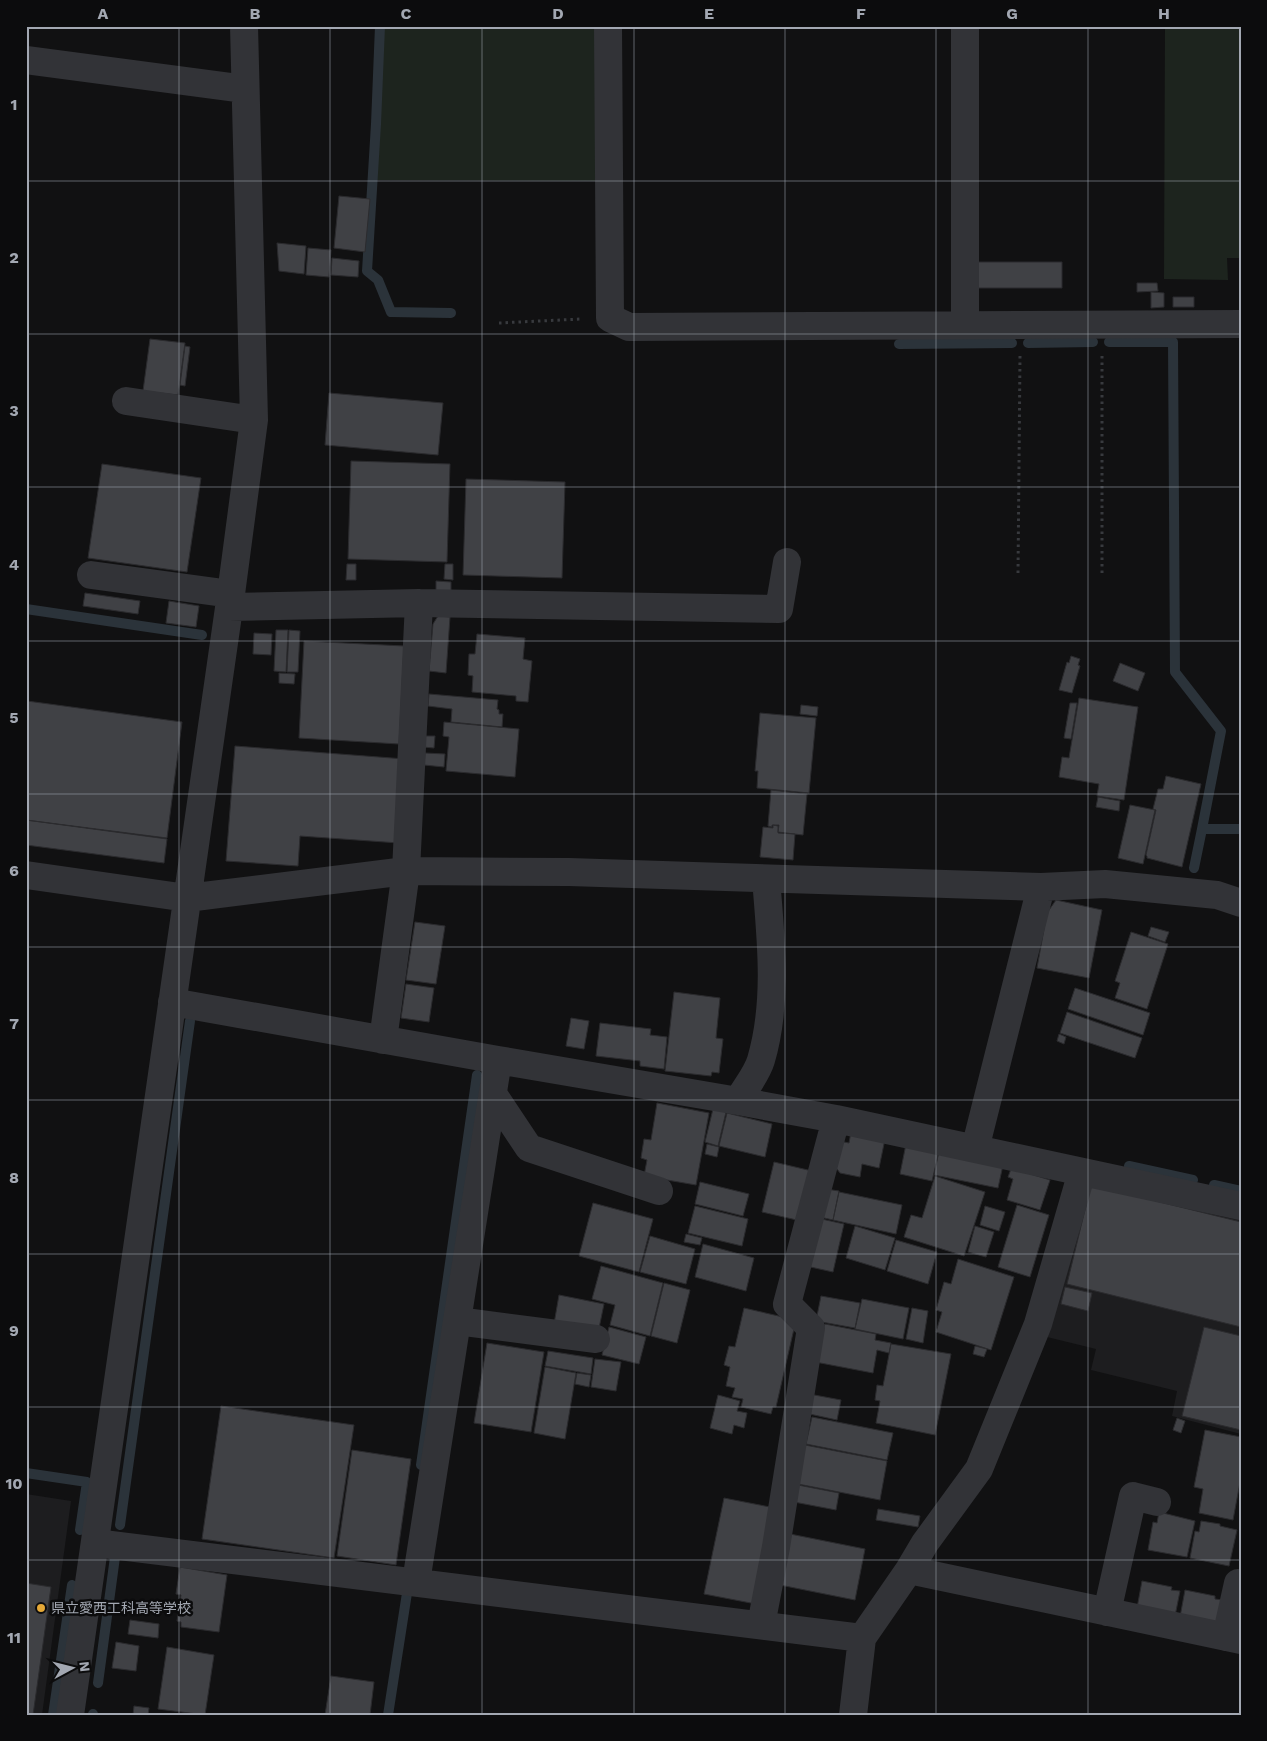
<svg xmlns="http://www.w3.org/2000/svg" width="1267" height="1741" font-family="'Work Sans','Noto Sans JP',sans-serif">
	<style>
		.built { fill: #1d1d1f }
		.green { fill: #1d241e }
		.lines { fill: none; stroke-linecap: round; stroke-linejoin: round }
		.stream { stroke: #2b333a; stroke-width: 10 }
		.building { fill: #404145; stroke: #2b2b2e }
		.path { stroke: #383a3e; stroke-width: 3; stroke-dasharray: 2.5 4; stroke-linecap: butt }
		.minor { stroke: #323337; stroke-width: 28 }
		.grid { fill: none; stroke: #a3a8b2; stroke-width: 1; stroke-opacity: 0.55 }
		.poi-dot { fill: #e4a837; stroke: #0c0c0d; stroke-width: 2 }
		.labels { text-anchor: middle; stroke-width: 5; stroke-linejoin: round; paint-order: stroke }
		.poi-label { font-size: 14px; fill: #a3a8b2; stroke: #0c0c0d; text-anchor: start }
		.neatline { fill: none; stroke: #a3a8b2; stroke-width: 2 }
		.grid-label { font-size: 16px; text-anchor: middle; font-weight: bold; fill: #a3a8b2 }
	</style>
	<rect width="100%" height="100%" fill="#111112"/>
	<!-- built -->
	<path class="built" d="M1085 1181 1241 1215V1434L1172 1416 1177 1391 1091 1370 1096 1349 1043 1336Z
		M26 1494 71 1501 42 1715H26Z"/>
	<!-- green -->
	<path class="green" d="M595 26 597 181 375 180 382 28Z
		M1165 26H1241V258H1227L1228 280 1164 279Z"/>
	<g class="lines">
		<!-- stream -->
		<path class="stream" d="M380 26 376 124 367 271 378 280 391 312 451 313
			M1109 342H1173L1175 672 1221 731 1202 829H1241
			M1028 343 1093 342
			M899 344 1012 343
			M26 609 202 635
			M1194 868 1202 829
			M1129 1166 1193 1180
			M1214 1185 1241 1191
			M421 1465 477 1075
			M26 1473 87 1482 80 1530
			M120 1525 190 1021
			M98 1683 115 1557
			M53 1715 72 1585
			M93 1715V1714
			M388 1715 407 1593"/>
	</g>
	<!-- building -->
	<path class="building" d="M339 196 370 199 365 252 334 248Z
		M277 243 306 246 304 274 279 271Z
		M308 248 331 250 329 277 306 275Z
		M332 258 359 261 358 277 331 275Z
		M970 262H1062V288H970Z
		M1137 283H1157L1158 291 1137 292Z
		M1151 292 1164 293V307L1151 308Z
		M1173 297H1194V307H1173Z
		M150 339 185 343 178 395 143 391Z
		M185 346 190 347 185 386 180 385Z
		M329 393 443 403 438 455 325 445Z
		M351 461 450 464 447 562 348 559Z
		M102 464 201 478 187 572 88 558Z
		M466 479 565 482 562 578 463 575Z
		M347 564H356V580H346Z
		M445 564H453V580L444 579Z
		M436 581 451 582V593H436Z
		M85 593 140 601 138 614 83 606Z
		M169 601 199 606 196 627 166 623Z
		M438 616 450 617 446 673 429 671 433 624Z
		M276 630H288L286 672 274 671Z
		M289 630 300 631 298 672H287Z
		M254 633 272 634 271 655 253 654Z
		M477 634 525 638 523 659 532 661 528 702 516 701V696L472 692 473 676 468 675 469 654H475Z
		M304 641 404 646 399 744 299 738Z
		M1071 656 1080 659 1078 665 1080 666 1072 693 1059 690 1067 662 1069 663Z
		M1120 663 1145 673 1138 691 1113 681Z
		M279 673 295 674 294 684 279 683Z
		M429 694 498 700 497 709 499 710V714H503L502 727 451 722 452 709 428 706Z
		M1079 698 1138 707 1124 800 1097 796 1099 784 1059 777 1062 757 1069 758Z
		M27 701 182 722 167 838 26 820Z
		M1070 703H1077L1071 739 1064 738Z
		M801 705 818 707 817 716 800 714Z
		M760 713 816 718 809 793 757 788 758 771H755Z
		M444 722 519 729 515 777 446 771 449 737 443 736Z
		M424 736H435L434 748 423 747Z
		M235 746 405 759 399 843 300 836 298 866 226 861Z
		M425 753 445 754 444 767 424 765Z
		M1166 776 1201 784 1182 867 1147 858V856L1146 855 1156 810 1153 809 1158 789H1163Z
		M771 790 807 794 803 835 778 832 779 825H772V827L768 826Z
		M1098 797 1120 801 1119 811 1096 807Z
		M1130 805 1155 810 1143 864 1118 858Z
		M26 820 167 839 164 863 26 845Z
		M773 825 778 826V833L795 834 793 860 760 857 763 827 773 828Z
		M1056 900 1102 910 1089 978 1037 968 1047 913Z
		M415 922 445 926 436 984 406 980Z
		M1151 927 1169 932 1165 942 1148 936Z
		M1131 932 1168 944 1147 1009 1115 998 1120 983 1115 981Z
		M406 984 434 988 429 1022 401 1018Z
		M1075 988 1150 1013 1143 1035 1068 1009Z
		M674 992 720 998 716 1038 723 1039 719 1073 712 1072 711 1076 665 1071Z
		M1067 1012 1142 1038 1135 1058 1060 1033Z
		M571 1018 589 1021 584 1049 566 1046Z
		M600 1023 651 1029 650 1035 667 1037 664 1069 640 1066V1061L596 1056Z
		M1059 1034 1066 1037 1064 1044 1057 1041Z
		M657 1103 709 1113 696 1185 644 1176 647 1160 641 1158 644 1139 651 1140Z
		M713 1109 726 1112 718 1146 705 1142Z
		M727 1113 772 1124 765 1157 719 1146Z
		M851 1132 885 1139 879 1168 862 1164 860 1177 840 1173 834 1165 839 1141 849 1143Z
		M707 1144 719 1147 717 1157 705 1154Z
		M906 1144 939 1151 932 1181 900 1174Z
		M939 1151 1003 1165 998 1188 934 1175Z
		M774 1162 812 1171 801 1221 762 1212Z
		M1011 1169 1017 1170 1050 1180 1040 1210 1007 1200 1013 1179 1008 1177Z
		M935 1176 985 1192 964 1256 904 1237 911 1215 922 1218Z
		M700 1182 749 1194 743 1216 695 1204Z
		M1091 1185 1241 1222V1327L1067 1284Z
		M826 1189 839 1191 833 1220 820 1217Z
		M839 1192 902 1205 896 1234 833 1220Z
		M593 1203 653 1219 639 1272 579 1256Z
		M1017 1205 1049 1215 1030 1277 998 1267Z
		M695 1206 748 1219 742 1246 688 1233Z
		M985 1206 1005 1212 999 1231 980 1225Z
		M817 1218 844 1224 833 1272 806 1266Z
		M855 1226 895 1238 885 1270 846 1258Z
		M975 1226 994 1232 986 1257 968 1252Z
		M686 1234 702 1238 700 1245 684 1242Z
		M650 1236 695 1249 686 1284 640 1272Z
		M896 1240 937 1252 928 1284 887 1271Z
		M703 1244 754 1258 746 1291 695 1277Z
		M958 1259 1014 1277 991 1350 936 1332 942 1312 936 1310 944 1282 951 1284Z
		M601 1266 663 1283 650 1336 610 1325 615 1305 592 1299Z
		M664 1283 690 1290 677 1343 651 1336Z
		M1065 1287 1092 1293 1088 1311 1061 1304Z
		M559 1295 604 1304 598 1333 554 1324Z
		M821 1296 860 1303 855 1328 816 1321Z
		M862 1299 909 1308 903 1339 855 1329Z
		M744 1308 796 1320 776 1407H773L771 1414 741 1407 743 1399 732 1397 735 1388 726 1386 730 1367 724 1365 729 1346 735 1347Z
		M912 1308 928 1311 923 1343 906 1339Z
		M825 1324 876 1334 875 1340 891 1343 889 1353 877 1350 873 1373 810 1361 817 1325 824 1326Z
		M609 1327 646 1337 639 1364 602 1355Z
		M1204 1327 1241 1336V1430L1182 1416Z
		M487 1343 544 1352 531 1432 474 1423Z
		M891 1344 951 1354 935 1435 876 1423 880 1401 875 1400 877 1385 883 1386Z
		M975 1346 987 1349 984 1357 973 1354Z
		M548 1351 593 1358 591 1374 545 1366Z
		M595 1359 621 1362 616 1391 591 1387Z
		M545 1367 576 1373 565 1439 534 1433Z
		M577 1373 591 1375 589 1387 575 1384Z
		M809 1394 841 1400 837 1420 805 1413Z
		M718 1395 740 1401 737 1411 747 1413 744 1428 734 1425 732 1434 710 1428Z
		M221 1406 354 1425 334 1558 202 1539Z
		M812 1417 893 1433 887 1460 806 1444Z
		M1177 1418 1185 1421 1181 1433 1173 1430Z
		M1205 1430 1241 1437V1477L1233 1520 1199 1513 1203 1489 1194 1487Z
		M805 1445 887 1461 880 1500 798 1484Z
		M352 1450 411 1459 396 1565 337 1556Z
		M798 1485 839 1493 836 1510 794 1502Z
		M724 1498 775 1508 756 1604 704 1594Z
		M878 1509 920 1516 918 1527 876 1520Z
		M1159 1512 1195 1521 1187 1557 1148 1550 1153 1522 1157 1523Z
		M1201 1521 1220 1524V1526L1237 1530 1229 1566 1190 1558 1195 1531 1199 1532Z
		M790 1534 865 1549 855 1600 780 1585Z
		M180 1567 227 1575 219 1632 181 1627V1622L177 1621 181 1595 176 1594Z
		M1142 1581 1172 1587 1171 1590 1180 1591 1175 1616 1137 1608Z
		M26 1583 51 1587 33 1715H26Z
		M1185 1590 1215 1596V1599L1223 1600 1219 1625 1180 1617Z
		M130 1620 159 1624 158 1638 128 1634Z
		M116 1642 139 1646 136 1671 112 1668Z
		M167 1647 214 1655 205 1715 158 1709Z
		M331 1676 374 1682 370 1715H325Z
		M134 1706 149 1708 148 1715H133Z"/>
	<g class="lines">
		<!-- path -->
		<path class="path" d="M499 323 581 319
			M1018 573 1020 356
			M1102 573V355"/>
		<!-- minor -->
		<path class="minor" d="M608 26 610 318 629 327 1241 324
			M965 26V325
			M26 60 245 89
			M126 401 254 420
			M91 575 231 594
			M229 607 419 603 779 609 787 562
			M26 875 187 898 406 871 569 872 1041 887 1105 884 1217 895 1241 903
			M172 1002 498 1060 738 1101 836 1119 1241 1206
			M383 1040 406 871 419 603
			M493 1094 529 1148 659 1191
			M738 1101C745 1088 757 1074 761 1060 778 1002 771 939 766 879
			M975 1149 1041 887
			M457 1321 596 1339
			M95 1543 862 1638
			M909 1570 1241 1640
			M416 1582 498 1060
			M1107 1612 1133 1496 1157 1502
			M761 1625 776 1547 811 1328 787 1304 836 1119
			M1226 1637 1238 1583
			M70 1715 231 594 254 420 244 26
			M853 1715 862 1638 909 1570 925 1543 979 1469 1038 1324 1082 1172"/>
	</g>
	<!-- grid -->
	<path class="grid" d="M179 26V1715M330 26V1715M482 26V1715M634 26V1715M785 26V1715M936 26V1715M1088 26V1715M26 181H1241M26 334H1241M26 487H1241M26 641H1241M26 794H1241M26 947H1241M26 1100H1241M26 1254H1241M26 1407H1241M26 1560H1241"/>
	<!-- markers -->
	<circle class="poi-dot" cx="41" cy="1608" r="5"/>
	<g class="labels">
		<!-- poi labels -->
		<g class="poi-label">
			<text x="51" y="1613">県立愛西工科高等学校</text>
		</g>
	</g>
	<!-- border -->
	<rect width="1267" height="1741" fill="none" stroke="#0c0c0d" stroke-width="55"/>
	<!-- north arrow -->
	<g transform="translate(72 1668) rotate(83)" stroke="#0c0c0d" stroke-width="4" paint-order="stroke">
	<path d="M0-4L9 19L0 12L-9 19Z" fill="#a3a8b2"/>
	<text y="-8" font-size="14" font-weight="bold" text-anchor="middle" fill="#a3a8b2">N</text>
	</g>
	<rect x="28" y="28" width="1212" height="1686" class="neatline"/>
	<g class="grid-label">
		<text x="103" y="19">A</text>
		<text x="255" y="19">B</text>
		<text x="406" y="19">C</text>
		<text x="558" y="19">D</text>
		<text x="709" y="19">E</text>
		<text x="861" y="19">F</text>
		<text x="1012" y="19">G</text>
		<text x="1164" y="19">H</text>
		<text x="14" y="110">1</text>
		<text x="14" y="263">2</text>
		<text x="14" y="416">3</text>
		<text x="14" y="570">4</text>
		<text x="14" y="723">5</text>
		<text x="14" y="876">6</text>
		<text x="14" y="1029">7</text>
		<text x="14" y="1183">8</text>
		<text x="14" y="1336">9</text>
		<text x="14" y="1489">10</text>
		<text x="14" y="1643">11</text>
	</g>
</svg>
